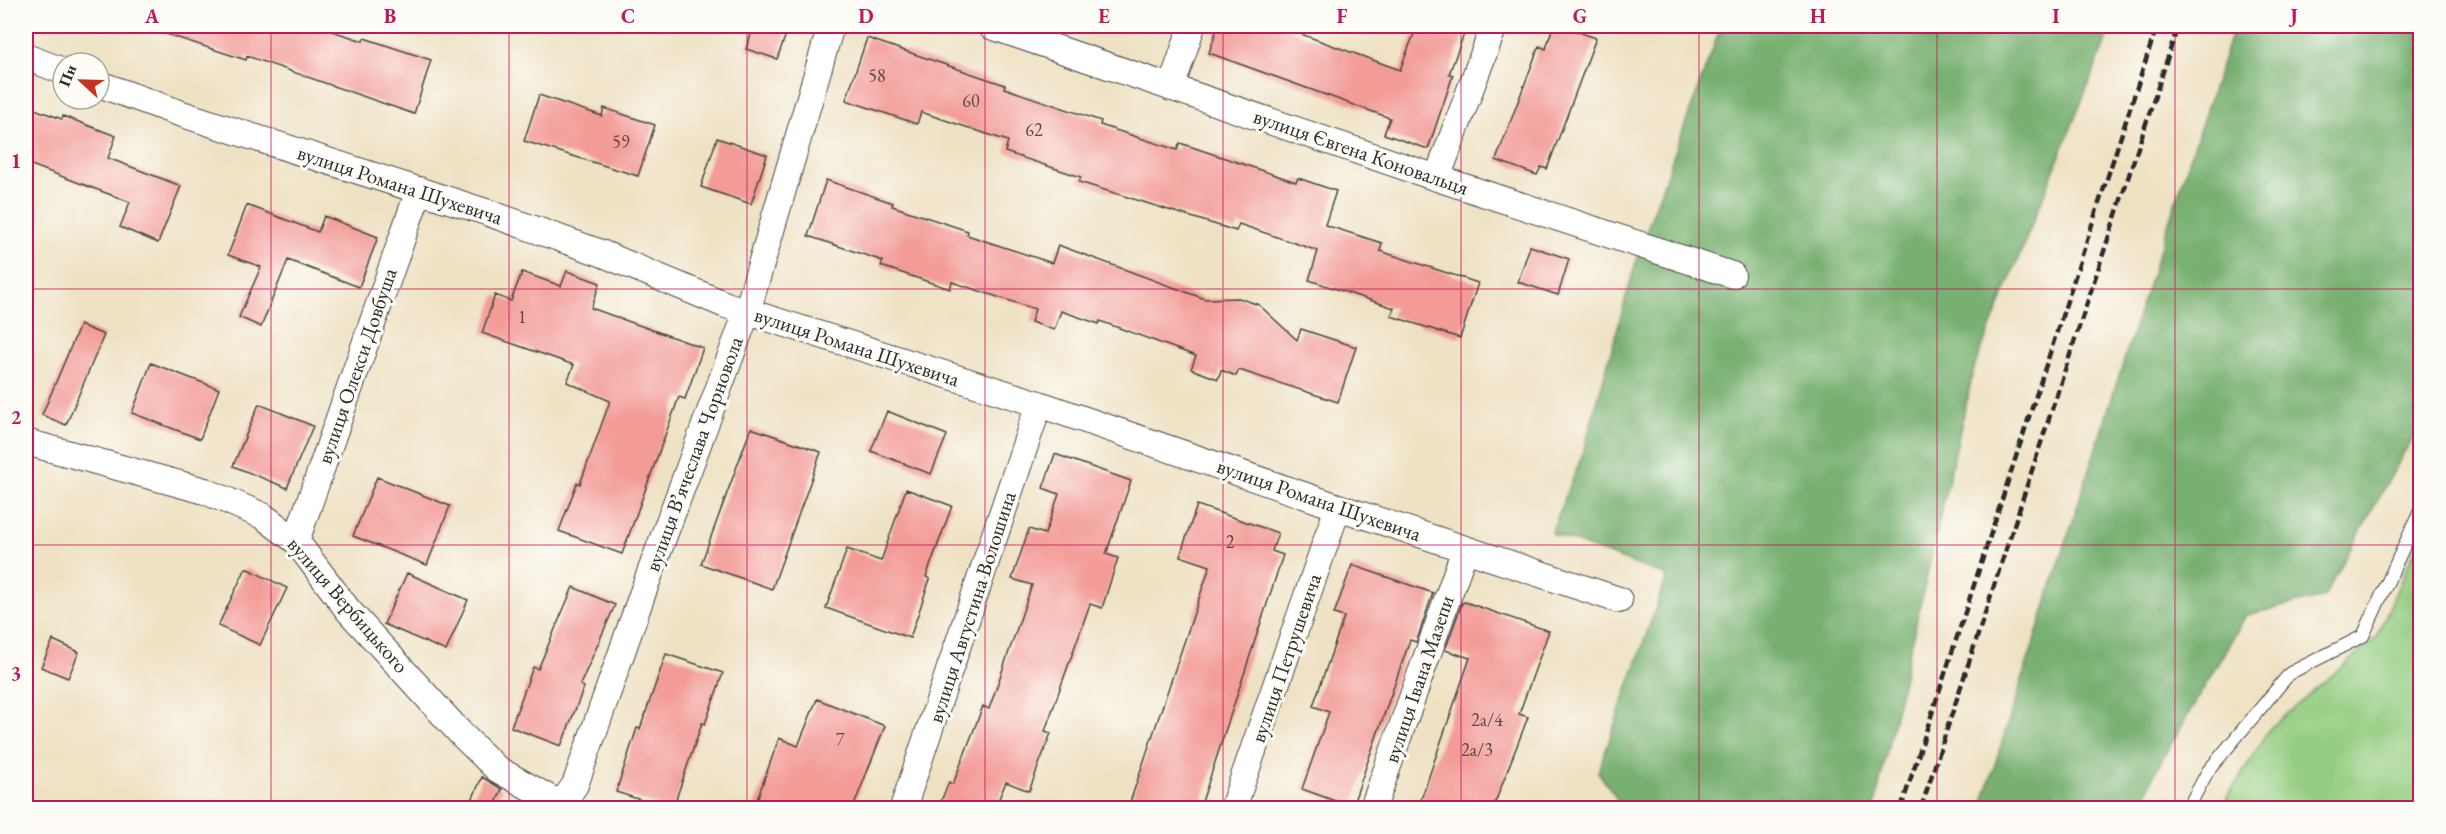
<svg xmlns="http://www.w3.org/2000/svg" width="2446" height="834" font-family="'EB Garamond',serif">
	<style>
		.green { fill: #94cd81; stroke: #607c56; stroke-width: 1.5 }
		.forest { fill: #77b06f; stroke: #516e4d; stroke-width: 1.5 }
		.building { fill: #f39b97 }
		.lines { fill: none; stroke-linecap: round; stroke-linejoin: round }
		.lane-casing { stroke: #484642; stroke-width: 14 }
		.street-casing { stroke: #484642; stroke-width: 28 }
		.lane { stroke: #fff; stroke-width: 12 }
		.street { stroke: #fff; stroke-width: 26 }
		.rail { stroke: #2b2b2b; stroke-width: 4.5; stroke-dasharray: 9 4.5; stroke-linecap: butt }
		.grid { fill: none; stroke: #c2185b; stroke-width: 1.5; stroke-opacity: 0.55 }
		.labels { text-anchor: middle; stroke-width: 6; stroke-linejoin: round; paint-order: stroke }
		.number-label { font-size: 18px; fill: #5d4746 }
		.street-label { font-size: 21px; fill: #2b2b2b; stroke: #fdfcf7 }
		.neatline { fill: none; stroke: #c2185b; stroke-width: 2 }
		.grid-label { font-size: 20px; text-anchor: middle; font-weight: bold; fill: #c2185b }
	</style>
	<rect width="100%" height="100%" fill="#fdfcf7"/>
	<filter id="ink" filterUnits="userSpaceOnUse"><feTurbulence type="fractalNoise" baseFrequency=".0167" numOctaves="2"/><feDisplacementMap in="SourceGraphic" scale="12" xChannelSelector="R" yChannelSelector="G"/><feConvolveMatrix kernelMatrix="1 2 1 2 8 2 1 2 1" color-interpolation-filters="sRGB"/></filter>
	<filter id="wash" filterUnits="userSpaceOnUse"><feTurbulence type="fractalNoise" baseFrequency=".008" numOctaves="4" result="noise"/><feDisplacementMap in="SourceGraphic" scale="24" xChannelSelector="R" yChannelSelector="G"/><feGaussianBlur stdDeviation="1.35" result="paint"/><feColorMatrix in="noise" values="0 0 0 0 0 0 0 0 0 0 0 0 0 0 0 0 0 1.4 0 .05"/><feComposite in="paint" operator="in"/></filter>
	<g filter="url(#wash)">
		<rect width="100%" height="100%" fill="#efe2c4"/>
		<!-- green -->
		<path class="green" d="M2420 536V808H2221L2270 728 2376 638Z"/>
		<!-- forest -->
		<path class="forest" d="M1721 26H2112L1974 368 1874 808H1623L1598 772 1667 576 1551 533 1583 453 1639 251Z
			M2234 26H2420V424L2324 597 2246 615 2156 770 2141 808H1981L2148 285Z"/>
		<g id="blocks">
			<!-- building -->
			<path class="building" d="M154 26H317L363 41 364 38 431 60 414 114 247 56 246 60 154 30Z
				M754 26H789L777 59 746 49Z
				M1218 26H1279L1400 70 1417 26H1467L1449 74 1453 75 1428 149 1384 134 1390 118 1209 53Z
				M1553 26H1561L1596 38 1547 169 1541 167 1537 175 1496 160 1539 46 1546 49Z
				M867 38 1005 85 1004 88 1101 121 1100 125 1177 150 1180 143 1296 182 1298 178 1336 191 1325 225 1382 243 1380 251 1478 283 1460 338 1391 316 1394 308 1309 280 1318 251 1239 224 1236 231 1079 182 1081 177 1005 152 1008 141 921 112 917 124 846 100Z
				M539 95 602 116 604 108 655 125 638 176 524 141Z
				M26 106 62 119 63 116 116 136 108 158 181 186 158 243 120 227 130 202 26 163Z
				M717 138 767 155 751 204 701 187Z
				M826 180 893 203 892 206 968 231 967 235 1052 263 1058 245 1205 299 1239 298 1259 305 1297 340 1301 329 1356 347 1338 402 1239 370 1236 376 1221 370 1218 379 1191 369 1196 356 1100 321 1099 324 1061 311 1054 330 1031 322 1035 309 952 282 950 289 881 266 883 261 808 236Z
				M247 205 318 232 324 216 378 237 359 287 288 260 261 327 239 317 261 267 228 255Z
				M1530 246 1569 259 1558 295 1518 282Z
				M567 271 600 283 591 308 703 348 685 399 679 397 622 554 559 531 577 483 580 484 610 401 567 382 574 365 482 333 495 295 511 301 522 272 561 286Z
				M80 325 104 335 66 425 42 415Z
				M151 363 219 389 200 439 132 413Z
				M259 404 313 426 287 488 233 466Z
				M887 411 947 435 931 474 871 451Z
				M751 428 821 452 772 589 701 564Z
				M1055 454 1131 481 1106 554 1118 558 1102 608 1090 604 1045 731 1051 733 1029 791 1006 782 995 808H938L949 782 953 784 983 706 989 709 1032 585 1012 579 1029 529 1045 534 1059 494 1043 488Z
				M377 477 450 506 427 565 353 536Z
				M906 489 952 506 926 577 930 579 910 638 826 608 847 549 881 561Z
				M1197 505 1278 533 1272 551 1283 555 1200 808H1128L1210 566 1180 556Z
				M1352 565 1433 593 1417 640 1416 642 1410 640 1352 807 1302 789 1329 712 1313 706 1344 617 1334 614Z
				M246 568 287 588 260 645 218 626Z
				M407 573 468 600 446 651 384 624Z
				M573 587 615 605 580 685 584 687 561 746 511 727 533 667 538 669Z
				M1465 602 1549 631 1519 714 1528 717 1493 808H1418L1470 658 1445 650 1462 603Z
				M53 640 79 652 68 678 41 667Z
				M666 654 723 673 705 724 702 723 673 808H666L616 792 637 728 640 729Z
				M817 699 885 726 853 808H754L779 738 798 746Z
				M482 777 502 789 494 808 472 800Z"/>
		</g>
	</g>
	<g filter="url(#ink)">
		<use href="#blocks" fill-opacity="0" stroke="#484642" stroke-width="1.5"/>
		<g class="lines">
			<defs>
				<path id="lane" d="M2188 808 2208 771 2290 673 2363 636 2420 511"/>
				<path id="street" d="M991 26 1437 178 1732 275
					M26 57 63 71
					M99 84 179 113 486 212 601 253 726 305 1039 404 1338 507 1619 600
					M1171 88 1192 26
					M1437 178 1494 26
					M26 442 205 491 263 516 296 541 348 610 462 735 497 769 567 808
					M296 541 419 190
					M556 803 567 796 575 785 643 592 747 312 831 26
					M903 808 1039 404
					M1233 808 1338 507
					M1373 808 1465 549"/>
			</defs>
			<!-- lane casing -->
			<use href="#lane" class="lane-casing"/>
			<!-- street casing -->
			<use href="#street" class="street-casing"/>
			<!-- lane -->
			<use href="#lane" class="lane"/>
			<!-- street -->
			<use href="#street" class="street"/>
			<!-- rail -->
			<path class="rail" d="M1901 808 2157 26
				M1921 808 2178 26"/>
		</g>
	</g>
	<!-- grid -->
	<path class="grid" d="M271 26V808M509 26V808M747 26V808M985 26V808M1223 26V808M1461 26V808M1699 26V808M1937 26V808M2175 26V808M26 289H2420M26 545H2420"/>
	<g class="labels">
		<!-- number labels -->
		<g class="number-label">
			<text x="877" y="82">58</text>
			<text x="971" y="107">60</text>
			<text x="1034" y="136">62</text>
			<text x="621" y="148">59</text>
			<text x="522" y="323">1</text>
			<text x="1230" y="548">2</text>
			<text x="1487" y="726">2а/4</text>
			<text x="840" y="746">7</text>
			<text x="1477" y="756">2а/3</text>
		</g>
		<!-- street labels -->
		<g class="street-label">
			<text transform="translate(1361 152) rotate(19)" y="7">вулиця Євгена Коновальця</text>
			<text transform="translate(400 185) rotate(18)" y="7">вулиця Романа Шухевича</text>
			<text transform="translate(857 347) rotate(18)" y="7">вулиця Романа Шухевича</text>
			<text transform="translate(357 366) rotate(-71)" y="7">вулиця Олекси Довбуша</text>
			<text transform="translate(694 454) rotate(-70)" y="7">вулиця Вʼячеслава Чорновола</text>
			<text transform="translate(1319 500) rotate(19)" y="7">вулиця Романа Шухевича</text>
			<text transform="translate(348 605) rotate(49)" y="7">вулиця Вербицького</text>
			<text transform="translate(972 607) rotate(-72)" y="7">вулиця Августина Волошина</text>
			<text transform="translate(1286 658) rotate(-71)" y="7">вулиця Петрушевича</text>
			<text transform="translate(1419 679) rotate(-71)" y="7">вулиця Івана Мазепи</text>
		</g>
	</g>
	<!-- margin -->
	<rect width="2446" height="834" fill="none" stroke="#fdfcf7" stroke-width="66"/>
	<!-- north arrow -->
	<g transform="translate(81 81) rotate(292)"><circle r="28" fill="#fdfcf7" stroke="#a9a8a5" stroke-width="1.5"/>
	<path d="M0-4.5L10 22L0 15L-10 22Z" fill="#c8321e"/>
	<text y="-9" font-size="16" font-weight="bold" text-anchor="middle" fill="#2b2b2b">Пн</text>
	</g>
	<rect x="33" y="33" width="2380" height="768" class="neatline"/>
	<g class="grid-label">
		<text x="152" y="23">A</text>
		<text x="390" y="23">B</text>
		<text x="628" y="23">C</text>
		<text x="866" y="23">D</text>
		<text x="1104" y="23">E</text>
		<text x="1342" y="23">F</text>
		<text x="1580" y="23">G</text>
		<text x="1818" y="23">H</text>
		<text x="2056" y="23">I</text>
		<text x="2294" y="23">J</text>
		<text x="16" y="168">1</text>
		<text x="16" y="424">2</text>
		<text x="16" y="680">3</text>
	</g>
</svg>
